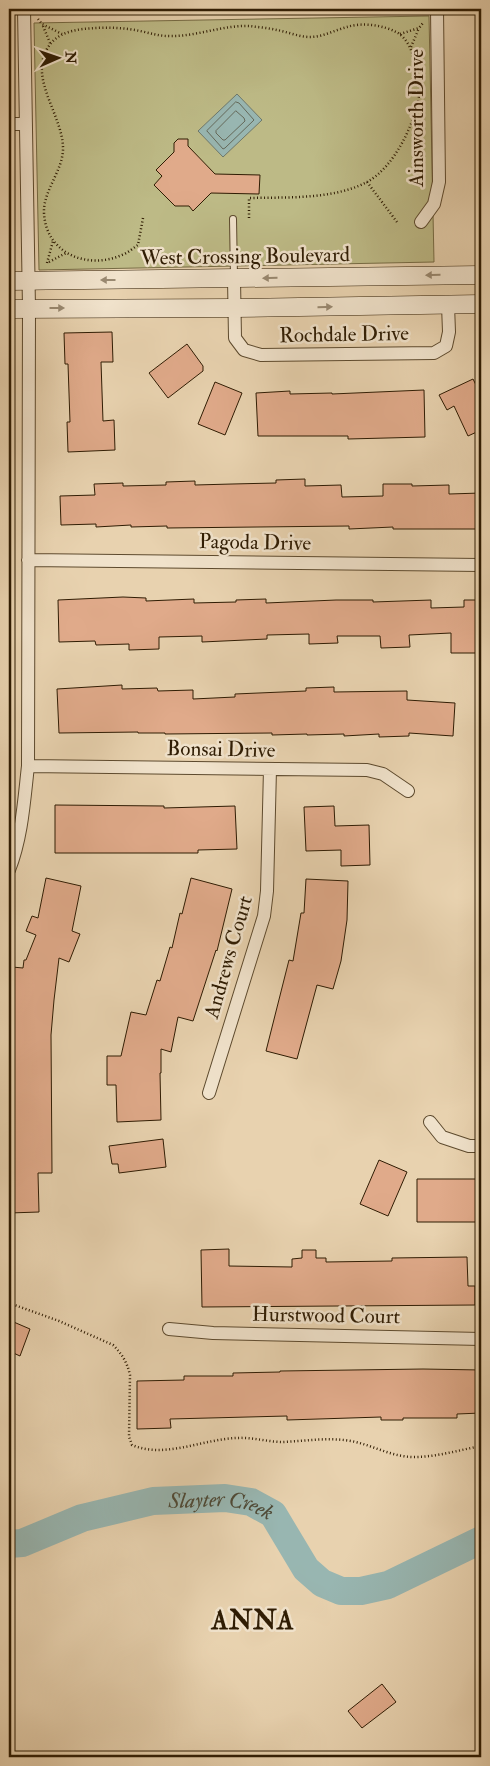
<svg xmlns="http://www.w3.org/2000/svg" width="490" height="1766" font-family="'IM FELL Double Pica',serif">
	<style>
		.green { fill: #bdba86; stroke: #766b44 }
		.water { fill: #98b6b1; stroke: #6e786b }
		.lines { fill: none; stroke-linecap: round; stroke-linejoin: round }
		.shore { stroke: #64695a; stroke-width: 1 }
		.river { stroke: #98b6b1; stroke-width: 28 }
		.building { fill: #e0aa8a; stroke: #2f1c03 }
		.lane-casing { stroke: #5d4a2e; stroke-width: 8 }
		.street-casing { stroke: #5d4a2e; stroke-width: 14 }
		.secondary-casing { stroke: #2f1c03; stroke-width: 19 }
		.path { stroke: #2f1c03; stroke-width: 2.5; stroke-dasharray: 1 2.5; stroke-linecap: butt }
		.lane { stroke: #f0e2cb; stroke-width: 6 }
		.street { stroke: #f0e2cb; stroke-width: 12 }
		.secondary { stroke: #f0e2cb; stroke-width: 18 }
		.oneway { fill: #998971 }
		.labels { text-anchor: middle; stroke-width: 5; stroke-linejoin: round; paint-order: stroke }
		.street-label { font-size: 21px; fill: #2f1c03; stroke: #f0e2cb }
		.water-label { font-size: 22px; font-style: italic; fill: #4e4a37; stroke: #f0e2cb }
		.district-label { font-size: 26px; font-weight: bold; letter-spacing: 1px; fill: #2f1c03; stroke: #f0e2cb }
	</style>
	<rect width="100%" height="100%" fill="#e8d2af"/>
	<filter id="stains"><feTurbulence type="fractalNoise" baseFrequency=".004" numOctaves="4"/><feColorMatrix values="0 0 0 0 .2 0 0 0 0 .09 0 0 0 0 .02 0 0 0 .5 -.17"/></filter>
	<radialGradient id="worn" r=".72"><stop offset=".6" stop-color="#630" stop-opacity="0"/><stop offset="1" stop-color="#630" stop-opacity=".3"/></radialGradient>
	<!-- green -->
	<path class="green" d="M429 16 434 262 39 270 34 23Z"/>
	<!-- water -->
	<path class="water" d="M237 94 262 120 223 157 198 131Z"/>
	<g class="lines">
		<!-- shore -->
		<path class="shore" d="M236 102 239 103 254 120 225 148 223 149 207 131Z
			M236 111 244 118 245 121 225 140H223L216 133V131Z"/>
		<!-- river -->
		<path class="river" id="s1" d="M9 1544 22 1543 82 1518 153 1501 225 1498 251 1502 273 1514 306 1569 322 1583 341 1591H361L388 1585 481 1540"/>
	</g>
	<!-- building -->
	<path class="building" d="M178 139H188V146L215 174 260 175 259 194 211 193 193 211 189 206H175L154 185 162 176 156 170 174 152V143Z
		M112 332 113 362H101L103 421 114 420 115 450 68 452 67 422H70L68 364H65L64 333Z
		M187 344 203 366V371L168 398 149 373Z
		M473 379 481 395V430L468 436 454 406 447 410 439 395Z
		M215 382 242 393 225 435 198 424Z
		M424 390 425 437 348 439V436H258L256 393 290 391V394L332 393V394Z
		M305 479V486L341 485 342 497 383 496V484H412V486L449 485V494L481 493V529H393V527L349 529V526L167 528V526L131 527V525L96 527V524L61 525 60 496 95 495 94 484 123 483V486L166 485V482L195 481V485L232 484 276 483V480Z
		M123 597 146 598V601L194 599V603L236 602V600L266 599V603L336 600H373V602L431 600V608L464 607V600H479L480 653H451V633L409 635 410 647 381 648 380 636H337L338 643 309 644V634L267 635V639L202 642V636L159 637V649L129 650V644L96 645 95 641 59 642 58 600Z
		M122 685V689L157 688 158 691 193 690V699L235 697V694L306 691V688L334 687V692L407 691V700L455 703 453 736 409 733V736L379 737V734L344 736V734L307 735V734L272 735V733L165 734V733H138V732L59 733 57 689Z
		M55 805 164 806V808L235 806 237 849 198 850V853H55Z
		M334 806 335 826 369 825 370 865 341 866V850L306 851 304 807Z
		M46 878 81 886 72 931 80 934 69 962 59 958 54 1000 51 1035 52 1173H38L39 1212 9 1213V998L12 967 23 968 24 960H26L36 935 26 931 32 916 38 918Z
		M191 878 232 889 217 951 216 950 193 1021 178 1017 171 1052 161 1049V1073H160L161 1120 117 1122 116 1085H107V1056H121L131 1012 146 1015 157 980 160 981 170 947 172 948 180 913 182 914Z
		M306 879 348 881 347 920 341 961 333 989 317 985 297 1059 266 1051 289 960 293 961 301 913H304Z
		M163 1139 166 1167 119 1173 118 1164H112L109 1146Z
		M379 1160 407 1172 388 1216 360 1204Z
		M417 1179H481V1222H417Z
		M229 1249V1266L292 1267V1259L302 1258V1250H316V1258H326V1262L392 1261V1258L467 1257 468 1286H475V1305L202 1307 201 1250Z
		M9 1320 30 1329 20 1356 9 1351Z
		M423 1369 481 1370V1413L457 1414V1418H403V1420H381V1417L287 1420V1416L170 1419 171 1428 137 1429V1381L184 1380V1376H233V1373L280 1372V1371Z
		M382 1684 396 1702 362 1728 348 1711Z"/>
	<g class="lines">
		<defs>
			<path id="lane" d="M233 219 234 278"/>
			<path id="street" d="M9 124H26
				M421 222 434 204 439 182 437 9
				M234 279 235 338 244 350 261 355 434 353 446 346 449 332 448 305
				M28 560 481 565
				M28 766 367 770 383 774 408 791
				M9 870C22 837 24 801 28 766L29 308 24 9
				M209 1093 264 916 267 891 270 769
				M430 1122 442 1137 469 1146H481
				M169 1329 213 1333 481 1339"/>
			<path id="secondary" d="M9 281 481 275
				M9 309 233 308 481 304"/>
		</defs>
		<!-- lane casing -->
		<use href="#lane" class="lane-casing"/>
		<!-- street casing -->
		<use href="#street" class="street-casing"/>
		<!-- secondary casing -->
		<use href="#secondary" class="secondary-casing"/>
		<!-- path -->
		<path class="path" d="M38 19 42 24 62 34
			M43 26 50 43
			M400 34 419 28 423 23
			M411 47 419 28
			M367 182 397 222
			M143 218 138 245C133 248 128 253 122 255 88 270 46 254 44 213 43 191 62 172 63 150 64 117 29 80 47 49 55 35 68 31 83 29 102 27 122 27 140 31 150 33 159 36 168 36 196 37 222 25 249 26 258 27 268 28 277 30 288 32 299 37 310 37 323 37 335 30 347 27 362 22 384 25 398 33 406 38 411 48 413 56 416 66 420 78 420 89 417 120 395 167 367 182 333 200 286 197 249 198V220
			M49 262 66 253
			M47 263 53 241
			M9 1303 59 1321 113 1345C122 1354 127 1362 130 1375L129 1437 132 1445C165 1459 203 1439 237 1438 252 1437 268 1442 283 1442 306 1441 328 1437 351 1441 373 1445 391 1457 414 1457 437 1457 459 1450 481 1446"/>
		<!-- lane -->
		<use href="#lane" class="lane"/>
		<!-- street -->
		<use href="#street" class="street"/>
		<!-- secondary -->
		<use href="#secondary" class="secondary"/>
	</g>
	<!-- one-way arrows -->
	<defs><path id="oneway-solid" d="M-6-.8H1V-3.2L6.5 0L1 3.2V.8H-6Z" transform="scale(1.25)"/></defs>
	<g class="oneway">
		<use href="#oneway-solid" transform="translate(433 275) rotate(179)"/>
		<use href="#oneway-solid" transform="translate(270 278) rotate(179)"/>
		<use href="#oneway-solid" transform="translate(108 280) rotate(180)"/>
		<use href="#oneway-solid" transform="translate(325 307) rotate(-1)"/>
		<use href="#oneway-solid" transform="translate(57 308)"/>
	</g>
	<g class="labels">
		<!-- street labels -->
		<g class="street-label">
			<text transform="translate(416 118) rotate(-90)" y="7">Ainsworth Drive</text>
			<text transform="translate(245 256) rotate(-1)" y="7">West Crossing Boulevard</text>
			<text transform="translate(344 334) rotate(-1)" y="7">Rochdale Drive</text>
			<text transform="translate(255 542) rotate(1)" y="7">Pagoda Drive</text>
			<text transform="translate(221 749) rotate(1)" y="7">Bonsai Drive</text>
			<text transform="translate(228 957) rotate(-74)" y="7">Andrews Court</text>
			<text transform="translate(326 1315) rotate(1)" y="7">Hurstwood Court</text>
		</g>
		<!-- water labels -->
		<g class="water-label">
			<text dy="8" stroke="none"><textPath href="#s1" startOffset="220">Slayter Creek</textPath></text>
		</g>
		<!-- district labels -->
		<g class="district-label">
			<text x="253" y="1629">ANNA</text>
		</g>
	</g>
	<!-- margin -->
	<rect width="490" height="1766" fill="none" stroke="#e8d2af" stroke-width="30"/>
	<rect x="10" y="10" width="470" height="1746" fill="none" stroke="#2f1c03" stroke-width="2.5"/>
	<rect x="15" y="15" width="460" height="1736" fill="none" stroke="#2f1c03"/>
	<!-- north arrow -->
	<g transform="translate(58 58) rotate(88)" stroke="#f0e2cb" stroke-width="4" paint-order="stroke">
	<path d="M0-4L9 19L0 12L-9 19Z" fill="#2f1c03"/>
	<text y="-8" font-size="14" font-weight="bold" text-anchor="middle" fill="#2f1c03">N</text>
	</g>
	<rect width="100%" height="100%" filter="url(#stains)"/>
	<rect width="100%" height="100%" fill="url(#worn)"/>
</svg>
